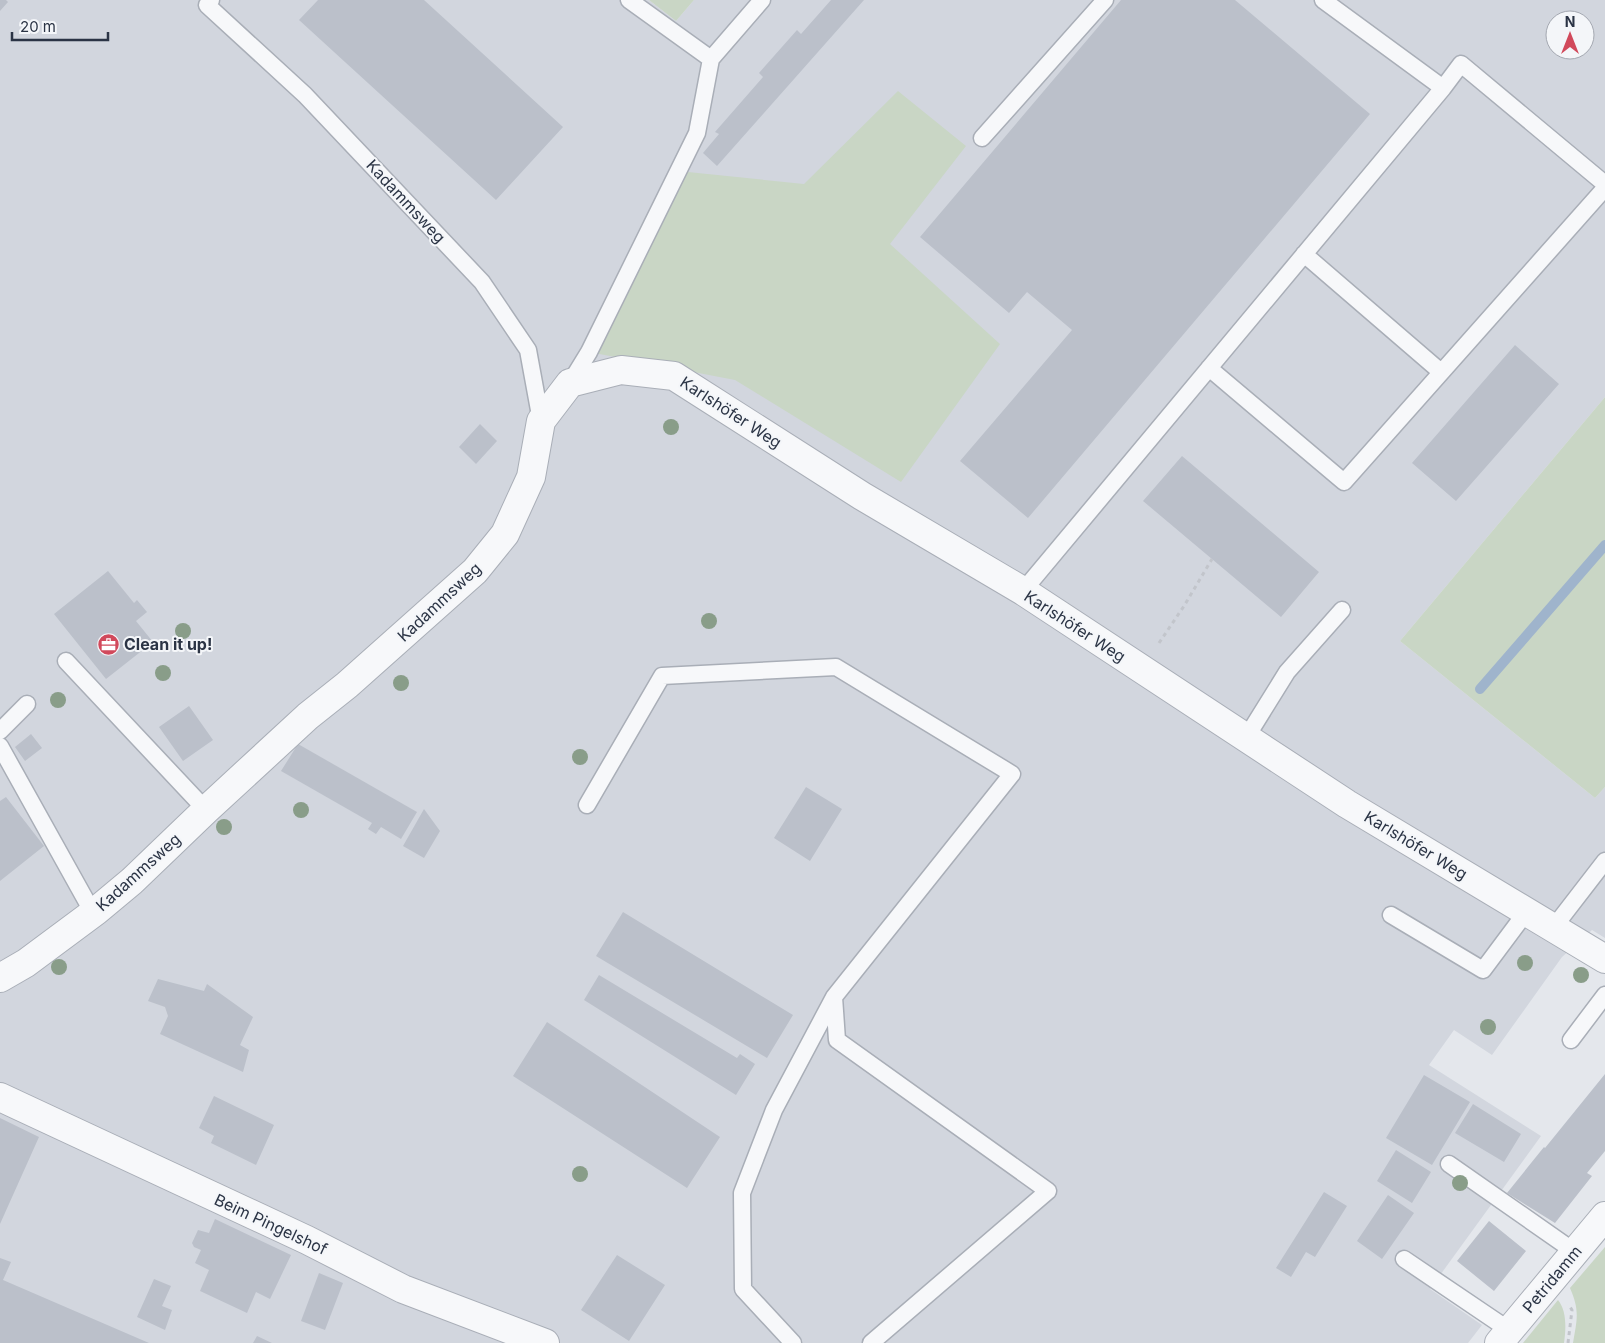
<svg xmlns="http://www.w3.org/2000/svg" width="1605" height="1343" font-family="Inter,sans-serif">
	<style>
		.built { fill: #d2d6de; fill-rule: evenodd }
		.green { fill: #c9d6c5 }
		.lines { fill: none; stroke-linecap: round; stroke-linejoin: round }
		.stream { stroke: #9fb4cc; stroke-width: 10 }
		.building { fill: #bbc0ca }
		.service-casing { stroke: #a9aeb7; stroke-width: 19 }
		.minor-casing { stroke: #a9aeb7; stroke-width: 30 }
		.path { stroke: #c2c5cb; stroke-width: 3; stroke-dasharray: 4 4; stroke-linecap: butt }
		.service { stroke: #f7f8fa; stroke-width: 16 }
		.minor { stroke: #f7f8fa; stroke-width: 28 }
		.tree { fill: #899d89 }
		.labels { text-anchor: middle; stroke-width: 4; stroke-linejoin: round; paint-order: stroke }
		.street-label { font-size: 16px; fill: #2b3445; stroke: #f4f6f9 }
		.poi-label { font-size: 16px; font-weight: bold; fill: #2b3445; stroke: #f4f6f9; text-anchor: start }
	</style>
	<rect width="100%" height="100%" fill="#e4e7ec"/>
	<!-- built -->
	<path class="built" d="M0 0H649L676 21 694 0H1605V397L1400 641 1595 798 1605 787V938L1592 930 1562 957 1492 1055 1454 1030 1429 1065 1541 1136 1430 1289 1482 1325 1468 1343H0ZM1555 20H1585V50H1555Z"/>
	<!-- green -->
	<path class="green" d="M649 0H694L676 21Z
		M898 91 966 146 890 244 1000 344 901 482 735 380 589 352 678 171 804 184Z
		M1605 397V787L1595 798 1400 641Z
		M1605 1247V1343H1573C1577 1319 1580 1311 1570 1288Z
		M1558 1300C1567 1311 1566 1329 1564 1343H1523Z"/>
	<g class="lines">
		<!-- stream -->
		<path class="stream" d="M1480 689 1605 545"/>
	</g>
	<!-- building -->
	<path class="building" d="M0 0H6L8 2 0 11Z
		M318 0H424L563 127 496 200 299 20Z
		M831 0H864L717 166 703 153 719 134 715 132 763 77 759 73 797 30 801 34Z
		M1121 0H1235L1370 114 1028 518 960 461 1072 330 1027 292 1009 313 920 237Z
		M1515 345 1559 384 1456 501 1412 463Z
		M480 424 497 441 476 464 459 447Z
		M1182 456 1319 572 1281 617 1143 501Z
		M108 571 134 603 137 600 147 612 136 621 153 642 106 679 54 614Z
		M189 706 213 740 183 761 159 727Z
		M31 734 42 748 25 761 15 747Z
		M298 744 417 812 401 839 381 827 376 834 368 829 372 823 281 771Z
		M806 787 842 809 810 861 774 838Z
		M6 797 44 846 0 881V801Z
		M424 809 440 831 424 858 403 846Z
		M623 912 793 1015 767 1058 596 956Z
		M599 975 737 1058 740 1054 755 1064 736 1095 584 1000Z
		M158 979 204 991 207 984 253 1017 240 1045 249 1050 243 1072 160 1034 168 1016 165 1007 148 1001Z
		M547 1022 720 1137 687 1188 513 1076Z
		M1605 1074V1151L1587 1173 1592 1176 1555 1223 1507 1193 1544 1147 1545 1148Z
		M1424 1075 1470 1102 1432 1165 1386 1138Z
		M214 1096 274 1125 256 1165 211 1143 214 1136 199 1128Z
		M1473 1104 1521 1134 1504 1162 1455 1133Z
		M0 1118 39 1137 0 1224Z
		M1396 1150 1431 1172 1412 1203 1377 1181Z
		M1324 1192 1347 1206 1315 1257 1306 1252 1291 1277 1276 1268Z
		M1388 1195 1414 1213 1382 1259 1357 1241Z
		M215 1219 291 1255 270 1299 256 1292 247 1313 200 1291 209 1270 195 1263 201 1250 194 1247 192 1243 198 1230 209 1233Z
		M1489 1221 1526 1251 1494 1291 1457 1261Z
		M617 1255 665 1285 629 1341 581 1310Z
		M0 1258 11 1262 3 1280 149 1343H0Z
		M319 1273 343 1283 325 1330 301 1321Z
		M154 1279 171 1286 162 1306 172 1310 165 1330 137 1317Z
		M257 1336 272 1343H253Z"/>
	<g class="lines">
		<defs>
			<path id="service" d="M211 0 207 5 305 95 482 282 528 350 541 421
				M629 0 711 59
				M1443 88 1461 64 1605 184
				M982 138 1105 0
				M1304 254 1441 372
				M1209 368 1344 482 1605 188
				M570 383 589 352 697 133 711 59 762 0
				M1023 591 1443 88 1323 0
				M66 661 206 810
				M0 731 27 704
				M1246 738 1287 672 1342 610
				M0 746 93 913
				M587 805 662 676 836 667 1012 774 834 997 774 1110 742 1193 743 1289 793 1343
				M1391 915 1483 970 1527 911
				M1554 927 1605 861
				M834 997 837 1040 1048 1191 871 1343
				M1571 1040 1605 995
				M1449 1164 1575 1252
				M1404 1259 1509 1330"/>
			<path id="minor" d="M0 978 26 963 96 911 132 881 206 810 308 716 347 685 475 571 505 534 531 477 541 421 570 383 621 370 674 376 862 496 1023 591 1347 804 1605 959
				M0 1097 307 1240 403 1289 545 1343
				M1499 1343 1605 1216"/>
		</defs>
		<!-- service casing -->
		<use href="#service" class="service-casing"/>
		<!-- minor casing -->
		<use href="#minor" class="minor-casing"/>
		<!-- path -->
		<path class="path" d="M1159 643 1184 606 1212 559
			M1568 1343 1572 1310 1570 1307"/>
		<!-- service -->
		<use href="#service" class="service"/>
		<!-- minor -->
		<use href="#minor" class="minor"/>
	</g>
	<!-- trees -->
	<g class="tree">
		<circle cx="671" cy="427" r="8"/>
		<circle cx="709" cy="621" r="8"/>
		<circle cx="183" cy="631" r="8"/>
		<circle cx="163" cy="673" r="8"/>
		<circle cx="401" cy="683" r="8"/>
		<circle cx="58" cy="700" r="8"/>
		<circle cx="580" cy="757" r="8"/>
		<circle cx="301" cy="810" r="8"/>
		<circle cx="224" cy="827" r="8"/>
		<circle cx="1525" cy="963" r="8"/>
		<circle cx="59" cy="967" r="8"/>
		<circle cx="1581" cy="975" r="8"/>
		<circle cx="1488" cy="1027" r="8"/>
		<circle cx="580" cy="1174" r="8"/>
		<circle cx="1460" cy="1183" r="8"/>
	</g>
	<!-- icons -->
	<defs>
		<symbol id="office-disc" viewBox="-11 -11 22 22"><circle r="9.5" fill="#d1495b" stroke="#f4f6f9"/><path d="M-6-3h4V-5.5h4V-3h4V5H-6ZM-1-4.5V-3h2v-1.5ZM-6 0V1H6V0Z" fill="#fff"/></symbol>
	</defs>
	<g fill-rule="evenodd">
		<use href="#office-disc" x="96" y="632" width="25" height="25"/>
	</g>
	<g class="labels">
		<!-- street labels -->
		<g class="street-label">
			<text transform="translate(406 201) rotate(47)" y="6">Kadammsweg</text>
			<text transform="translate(731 412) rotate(33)" y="6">Karlshöfer Weg</text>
			<text transform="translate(439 602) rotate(-43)" y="6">Kadammsweg</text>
			<text transform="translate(1075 626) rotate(33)" y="6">Karlshöfer Weg</text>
			<text transform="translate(1416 845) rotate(31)" y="6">Karlshöfer Weg</text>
			<text transform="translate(138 872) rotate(-42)" y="6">Kadammsweg</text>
			<text transform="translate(271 1224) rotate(25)" y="6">Beim Pingelshof</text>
			<text transform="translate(1552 1279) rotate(-50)" y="6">Petridamm</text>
		</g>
		<!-- poi labels -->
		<g class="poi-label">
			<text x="124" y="650">Clean it up!</text>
		</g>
	</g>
	<!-- north arrow -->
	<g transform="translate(1570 35)"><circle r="24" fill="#f4f6f9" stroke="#a4a8b1"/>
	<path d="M0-4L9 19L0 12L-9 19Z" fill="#d1495b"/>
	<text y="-8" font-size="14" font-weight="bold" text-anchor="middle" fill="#2b3445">N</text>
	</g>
	<!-- scale -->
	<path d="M12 32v8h96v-8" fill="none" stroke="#2b3445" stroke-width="2.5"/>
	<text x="20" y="32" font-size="15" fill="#2b3445" stroke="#f4f6f9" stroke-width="4" paint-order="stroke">20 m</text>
</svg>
